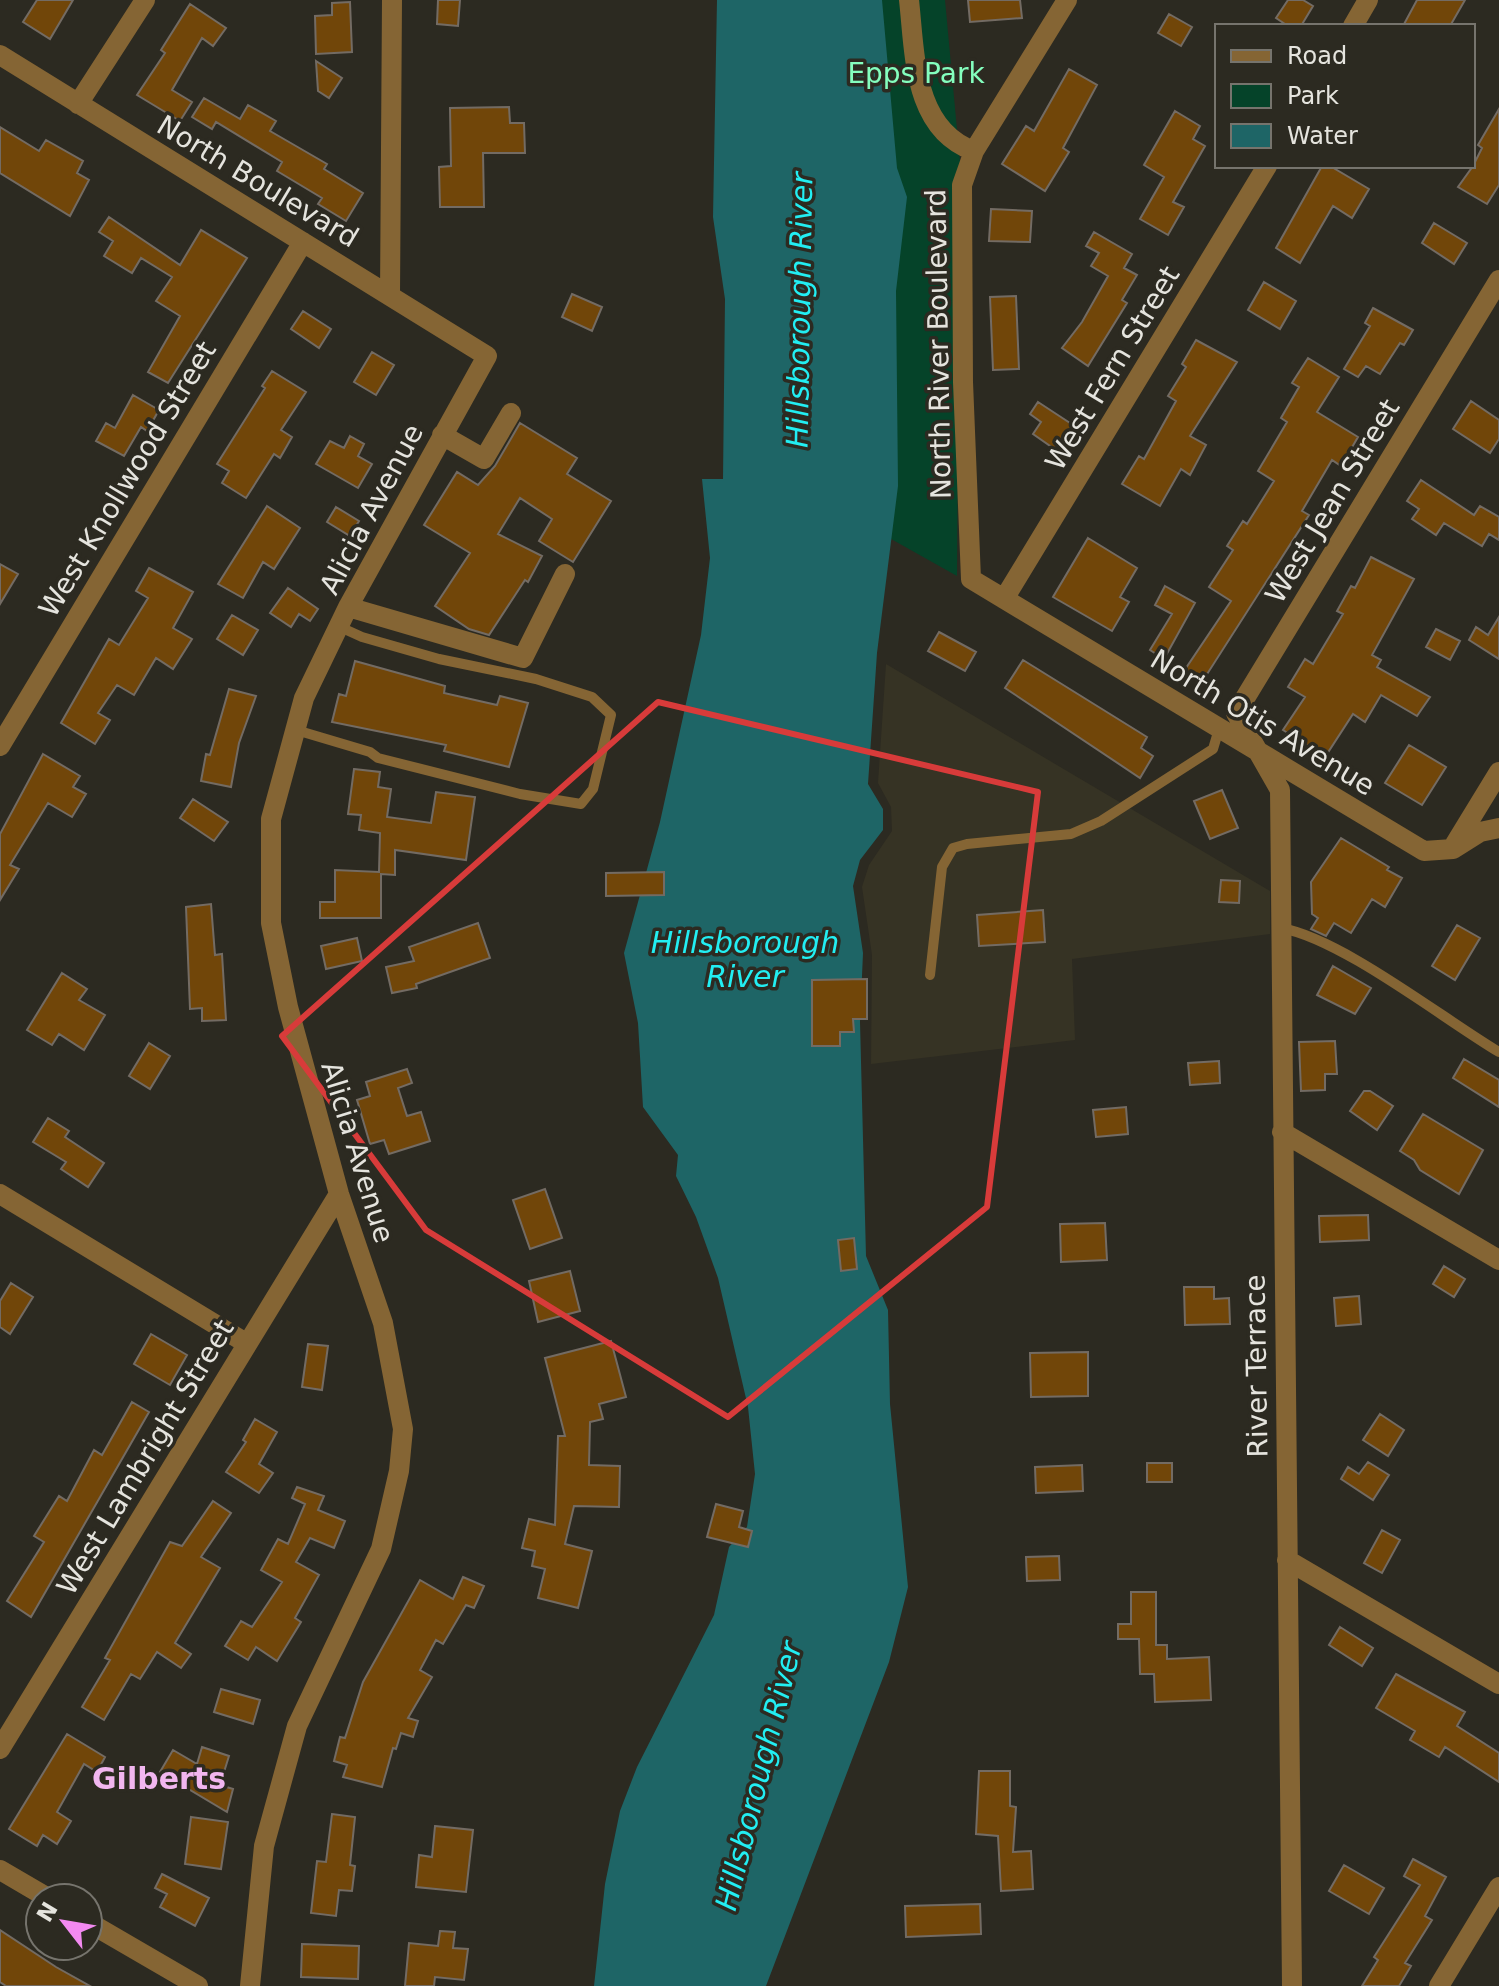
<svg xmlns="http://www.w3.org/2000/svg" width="1499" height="1986" font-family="'DejaVu Sans',sans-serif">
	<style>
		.built { fill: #363324 }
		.green { fill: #054329 }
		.water { fill: #1e6566 }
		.building { fill: #714609; stroke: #736b63; stroke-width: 2 }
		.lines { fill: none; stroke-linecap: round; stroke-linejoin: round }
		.service { stroke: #856534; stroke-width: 10 }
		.minor { stroke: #856534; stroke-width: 20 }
		.marked { fill: none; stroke: #d83b3a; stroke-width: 6; stroke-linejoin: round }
		.labels { text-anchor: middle; stroke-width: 7; stroke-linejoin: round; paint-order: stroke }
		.park-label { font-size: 28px; fill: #84febe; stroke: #2c2a21 }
		.street-label { font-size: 28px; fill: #e5e4de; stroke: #2c2a21 }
		.water-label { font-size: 30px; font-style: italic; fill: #22eef2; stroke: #2c2a21 }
		.neighbourhood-label { font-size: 30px; font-weight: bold; fill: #f1b6ef; stroke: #2c2a21 }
	</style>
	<rect width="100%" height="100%" fill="#2c2a21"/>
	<!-- built -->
	<path class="built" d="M886 664 1270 891V934L1072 959 1075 1040 871 1064 872 955 862 887 869 865 892 831 891 807 878 783Z"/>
	<!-- green -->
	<path class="green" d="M874 0H945L960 162 957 576 884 535Z"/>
	<!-- water -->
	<path class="water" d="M717 0H882L897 168 907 197 896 291 898 486 877 653 868 784 883 809V830L860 860 853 886 863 953 860 1022 866 1256 888 1310 890 1404 908 1587 889 1662 766 1986H594L605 1884 620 1811 637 1767 714 1615 729 1547 747 1527 755 1474 748 1407 718 1278 696 1217 676 1176 678 1155 643 1107 638 1023 624 953 660 822 701 635 710 558 702 479H723L725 299 713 217Z"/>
	<!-- building -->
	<path class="building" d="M37 0H73L50 39 23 22Z
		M438 0H460L458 26 437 24Z
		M968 0H1020L1022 18 970 22Z
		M1288 0H1303L1313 6 1301 26H1288L1276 18Z
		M1417 0H1465L1450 26H1403Z
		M350 2 352 52 316 54 315 16 332 15V3Z
		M190 4 226 28 213 46 202 38 172 90 192 102 180 121 137 95 165 53 161 50Z
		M1169 14 1192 27 1181 46 1158 33Z
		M316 61 342 78 329 98 318 91Z
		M1069 69 1097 85 1063 148 1069 152 1045 191 1002 164 1026 126 1034 131Z
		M204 98 240 119 248 105 276 121 270 131 327 164 324 169 363 193 346 221 318 204 322 198 277 171 282 162 216 122 212 129 192 117Z
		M509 107 510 123H524L525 153H483L484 207H440L439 167 451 166 450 108Z
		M1499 109V185L1487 204 1458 187 1473 166 1482 148 1478 145Z
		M1175 111 1200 126 1193 139 1205 146 1173 202 1184 207 1168 235 1140 219 1164 177 1144 165Z
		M0 127 39 151 46 140 83 161 77 173 89 180 70 216 0 173Z
		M1322 166H1330L1369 189 1352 218 1333 206 1300 263 1276 248Z
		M991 209 1032 211 1030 242 989 241Z
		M109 217 180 265 201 230 247 258 168 383 148 372 180 316 156 301 172 277 141 258 132 273 104 256 113 241 99 232Z
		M1434 223 1467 243 1454 264 1422 243Z
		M1094 232 1132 254 1124 268 1137 275 1122 300 1127 303 1088 366 1062 348 1082 322 1108 276 1091 266 1099 253 1086 246Z
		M1264 282 1296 301 1280 329 1248 310Z
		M572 294 602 307 592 331 562 317Z
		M1016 296 1019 369 993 370 990 297Z
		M1373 308 1413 330 1404 345 1400 343 1380 374 1366 366 1358 377 1344 369 1370 326 1365 323Z
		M303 311 331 329 319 348 291 329Z
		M1196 340 1237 362 1190 436 1206 445 1190 475 1181 469 1160 506 1122 484 1139 456 1144 459 1176 401 1168 396 1186 367 1182 364Z
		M372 352 394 365 376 395 354 382Z
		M1308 358 1339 377 1317 412 1358 437 1341 466 1332 460 1302 511 1309 515 1202 682 1184 671 1231 601 1209 587 1233 550 1227 546 1243 521 1247 524 1274 481 1258 471 1287 422 1281 418 1299 387 1292 383Z
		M272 371 306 392 281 430 292 437 280 458 274 454 246 498 222 483 229 471 217 464 265 388 262 386Z
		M133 395 159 410 147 431 141 427 124 456 96 441 106 423 115 428Z
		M1471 401 1499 420V439L1490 453 1453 429Z
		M1038 402 1073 425 1056 450 1033 434 1041 422 1030 414Z
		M520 423 577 458 567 474 611 501 573 562 539 541 552 519 520 498 498 534 542 556 528 582 525 580 489 635 469 629 435 606 470 553 424 525 457 472 478 485 495 466Z
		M350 436 364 444 358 456 372 464 358 488 316 464 330 441 344 448Z
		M1421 480 1474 515 1480 506 1499 517V540L1489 534 1482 546 1444 523 1436 535 1412 519 1419 509 1407 501Z
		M267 506 300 528 274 569 263 562 243 598 218 584Z
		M336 507 359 521 350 536 327 522Z
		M1088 538 1137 568 1120 597 1129 602 1112 631 1053 597Z
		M1371 557 1414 579 1372 655 1381 660 1377 667 1430 697 1417 716 1381 695 1365 722 1353 714 1325 757 1283 730 1305 697 1288 687 1305 659 1313 664 1343 614 1337 611 1351 586 1355 588Z
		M0 564 18 574 0 604Z
		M149 568 193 592 173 628 192 639 173 669 156 658 134 695 117 685 98 713 110 720 95 744 61 723 109 639 119 645 148 598 136 591Z
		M1165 586 1195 603 1164 659 1150 650 1172 614 1155 605Z
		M288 588 318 609 310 621 299 614 291 627 270 613Z
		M232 615 258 630 243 655 217 639Z
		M1499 617V659L1469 640 1476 627 1488 635Z
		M1436 629 1460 641 1450 660 1426 647Z
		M939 632 976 652 965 671 928 651Z
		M1023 660 1147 737 1141 748 1153 756 1140 778 1005 688Z
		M355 661 445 686 444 693 497 705 500 696 528 703 509 767 444 751 446 745 332 722 339 694 346 696Z
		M229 689 256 696 239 743 231 787 201 781 206 754 210 755Z
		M1409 745 1446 767 1422 805 1385 783Z
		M43 754 80 776 73 787 86 794 72 817 48 803 10 865 19 869 0 900V834Z
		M354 769 380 772 378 787 391 789 387 817 431 823 436 792 475 797 466 860 395 850V875L381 874V918H320V902H335V870L379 872 380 833 359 830 361 815 348 814Z
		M1222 790 1238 828 1210 839 1194 801Z
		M193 799 228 822 214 841 180 818Z
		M1341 838 1389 867 1387 870 1402 878 1385 907 1372 899 1351 933 1334 923 1326 936 1311 929 1318 918 1312 914 1311 882Z
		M664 872V895L606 896V873Z
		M1221 880 1240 881 1239 903 1219 902Z
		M211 904 215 955 222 954 226 1020 202 1021V1008L190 1009 186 907Z
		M1043 910 1045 942 979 946 977 915Z
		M478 923 490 958 416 984 417 988 392 993 386 967 414 961 409 947Z
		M1457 925 1480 938 1455 980 1432 966Z
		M357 938 362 961 326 969 321 946Z
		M1333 966 1371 988 1355 1014 1317 995Z
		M62 973 87 989 79 1000 105 1015 84 1050 59 1034 52 1045 27 1030Z
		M867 979V1019H853L854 1032H840V1046H812V980Z
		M1335 1041 1337 1074H1325V1090L1301 1091 1299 1042Z
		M149 1043 170 1056 150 1089 129 1076Z
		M1464 1059 1499 1080V1107L1453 1078Z
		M1219 1061 1220 1083 1190 1085 1188 1063Z
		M407 1069 412 1083 398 1088 407 1116 421 1112 430 1141 389 1154 384 1140 370 1144 357 1100 370 1096 366 1082Z
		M1364 1091H1370L1393 1106 1377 1130 1350 1111Z
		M1126 1107 1128 1134 1096 1137 1093 1110Z
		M1423 1114 1483 1150 1459 1194 1420 1170 1414 1160 1400 1151Z
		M48 1118 69 1131 65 1137 104 1163 88 1187 61 1169 66 1162 33 1142Z
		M545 1189 562 1238 530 1249 513 1200Z
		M1368 1215 1369 1240 1320 1242 1319 1216Z
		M1105 1223 1107 1260 1061 1262 1060 1224Z
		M854 1238 857 1269 841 1271 838 1240Z
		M1444 1266 1465 1279 1454 1297 1433 1284Z
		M570 1271 580 1311 538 1322 529 1281Z
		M11 1283 33 1297 10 1334 0 1327V1301Z
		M1184 1287H1214V1299L1229 1298 1230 1324 1185 1325Z
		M1359 1296 1361 1324 1336 1326 1334 1298Z
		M151 1334 187 1355 170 1385 134 1364Z
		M611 1341 626 1397 599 1404 603 1419 590 1422 589 1465 620 1466 619 1507 574 1506 565 1544 592 1551 578 1608 538 1598 545 1569 532 1566 535 1551 522 1548 529 1519 555 1525 558 1436H565L545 1358Z
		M308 1344 328 1346 322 1390 302 1387Z
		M1088 1352V1396L1031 1397 1030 1353Z
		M132 1402 149 1412 31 1617 7 1601 44 1542 34 1536 59 1496 67 1501 94 1450 102 1455Z
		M1380 1414 1404 1430 1388 1456 1363 1440Z
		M255 1419 277 1432 259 1464 273 1473 259 1493 226 1472 246 1442 243 1440Z
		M1368 1462 1389 1475 1373 1500 1341 1479 1348 1467 1359 1474Z
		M1147 1463H1172V1482H1147Z
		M1082 1465 1083 1491 1036 1493 1035 1467Z
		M297 1487 324 1496 318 1510 345 1521 334 1548 310 1538 296 1562 319 1575 295 1618 301 1622 277 1661 256 1647 248 1660 225 1646 241 1621 252 1627 282 1582 261 1570 278 1539 288 1544 305 1504 292 1498Z
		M213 1501 231 1513 201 1557 220 1568 175 1643 191 1654 181 1668 157 1652 140 1679 131 1674 104 1720 82 1707 110 1660 105 1658 170 1542 182 1546Z
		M716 1504 743 1511 739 1527 752 1531 748 1547 707 1537Z
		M1382 1530 1400 1540 1382 1573 1364 1563Z
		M1059 1556 1060 1580 1027 1581 1026 1557Z
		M463 1577 484 1586 474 1608 466 1605 443 1644 436 1640 420 1670 432 1677 408 1718 418 1721 413 1737 401 1733 396 1749 393 1748 382 1787 343 1777 347 1765 334 1761 340 1737 345 1738 363 1682 420 1580 453 1599Z
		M1131 1592H1156V1645H1167V1659L1209 1657 1211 1700 1155 1702 1154 1674H1140L1139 1639H1118V1624H1131Z
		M1340 1627 1373 1648 1362 1666 1329 1645Z
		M1396 1674 1465 1712 1457 1726 1499 1753V1782L1445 1747 1439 1757 1410 1740 1415 1731 1376 1708Z
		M221 1689 260 1700 253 1724 214 1712Z
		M67 1734 105 1757 97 1772 84 1764 57 1812 71 1821 57 1844 43 1835 37 1846 9 1829Z
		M202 1747 229 1756 220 1785 233 1789 227 1812 160 1772 173 1750 197 1764Z
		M979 1771H1010V1806L1016 1807 1013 1852 1031 1851 1033 1889 1001 1891 998 1836 976 1834Z
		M332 1814 355 1817 350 1865 355 1866 352 1891 339 1890 336 1916 311 1913 317 1861 326 1862Z
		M191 1817 228 1822 221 1869 185 1864Z
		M435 1826 473 1830 466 1892 416 1887 419 1855 432 1857Z
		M1413 1859 1446 1877 1425 1916 1432 1920 1405 1963 1411 1966 1399 1986H1362L1378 1960 1374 1957 1420 1885 1404 1876Z
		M1344 1865 1384 1888 1369 1914 1329 1891Z
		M162 1874 209 1898 195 1926 160 1907 167 1894 155 1888Z
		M980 1904 981 1934 906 1937 905 1906Z
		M0 1930 56 1967 90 1986H6L0 1982Z
		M440 1931 455 1932 453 1948 468 1949 464 1980 435 1977 434 1986H405L409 1943 438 1946Z
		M302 1944 359 1946 358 1979 301 1977Z"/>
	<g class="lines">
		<!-- service -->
		<path class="service" d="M296 730 370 752 378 758 520 794 581 804 593 789 611 715 592 697 536 679 439 659 362 637 340 627
			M1281 928C1342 939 1442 1018 1499 1052
			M930 975 942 867 953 848 967 844 1071 834 1101 821 1213 749 1219 729"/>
		<!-- minor -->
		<path class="minor" d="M909 0C915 54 913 129 974 151
			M1067 0 974 151 962 185 963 382 971 579 1424 851 1453 849 1480 832 1499 828
			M1353 26 1368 0
			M0 55 487 356 348 607 304 698 271 819V923L288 1007 339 1194 383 1323 403 1429 399 1471 381 1549 297 1726 264 1846 250 1986
			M78 104 145 0
			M390 295 392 0
			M442 435 484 459 511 413
			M1004 599 1267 166
			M348 607 523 658 565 574
			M0 746 303 242
			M1455 844 1499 772
			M1282 1132 1499 1260
			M0 1194 246 1343
			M1287 1560 1499 1684
			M0 1749 339 1194
			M0 1870 48 1898
			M88 1922 198 1986
			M1292 1986 1280 790 1236 713 1499 280
			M1439 1986 1499 1887"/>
	</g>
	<!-- marked area -->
	<path class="marked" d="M658 702 1038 792 987 1207 728 1417 426 1230 282 1036Z"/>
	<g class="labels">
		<!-- park labels -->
		<g class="park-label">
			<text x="916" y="83">Epps Park</text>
		</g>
		<!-- street labels -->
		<g class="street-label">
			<text transform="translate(258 181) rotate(31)" y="10">North Boulevard</text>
			<text transform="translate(938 344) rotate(-91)" y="10">North River Boulevard</text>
			<text transform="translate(1112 368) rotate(-59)" y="10">West Fern Street</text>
			<text transform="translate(127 479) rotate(-59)" y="10">West Knollwood Street</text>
			<text transform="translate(1332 501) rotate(-59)" y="10">West Jean Street</text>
			<text transform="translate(371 509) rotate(-62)" y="10">Alicia Avenue</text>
			<text transform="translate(1263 722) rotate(31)" y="10">North Otis Avenue</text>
			<text transform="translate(358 1152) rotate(73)" y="10">Alicia Avenue</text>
			<text transform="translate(1256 1366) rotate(-91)" y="10">River Terrace</text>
			<text transform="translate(145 1457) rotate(-59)" y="10">West Lambright Street</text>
		</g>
		<!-- water labels -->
		<g class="water-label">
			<text transform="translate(800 310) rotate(-89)" y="10">Hillsborough River</text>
			<text x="745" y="953">Hillsborough<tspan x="745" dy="34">River</tspan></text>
			<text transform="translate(759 1776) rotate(-76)" y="10">Hillsborough River</text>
		</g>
		<!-- neighbourhood labels -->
		<g class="neighbourhood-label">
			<text x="159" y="1789">Gilberts</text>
		</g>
	</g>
	<!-- legend -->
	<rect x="1215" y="24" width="260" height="144" fill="#2c2a21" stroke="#76746d" stroke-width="2"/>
	<rect x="1231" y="50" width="40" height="12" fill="#856534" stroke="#76746d" stroke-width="2"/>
	<text x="1287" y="64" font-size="24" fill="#e5e4de">Road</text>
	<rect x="1231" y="84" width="40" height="24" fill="#054329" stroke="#76746d" stroke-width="2"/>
	<text x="1287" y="104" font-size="24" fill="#e5e4de">Park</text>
	<rect x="1231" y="124" width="40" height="24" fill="#1e6566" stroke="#76746d" stroke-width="2"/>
	<text x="1287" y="144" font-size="24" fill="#e5e4de">Water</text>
	<!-- north arrow -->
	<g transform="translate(64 1922) rotate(301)"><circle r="38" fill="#2c2a21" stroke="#76746d" stroke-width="2"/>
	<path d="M0-6L14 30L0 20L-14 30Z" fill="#f38af1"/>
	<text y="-12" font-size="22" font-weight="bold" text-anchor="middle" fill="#e5e4de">N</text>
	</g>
</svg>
